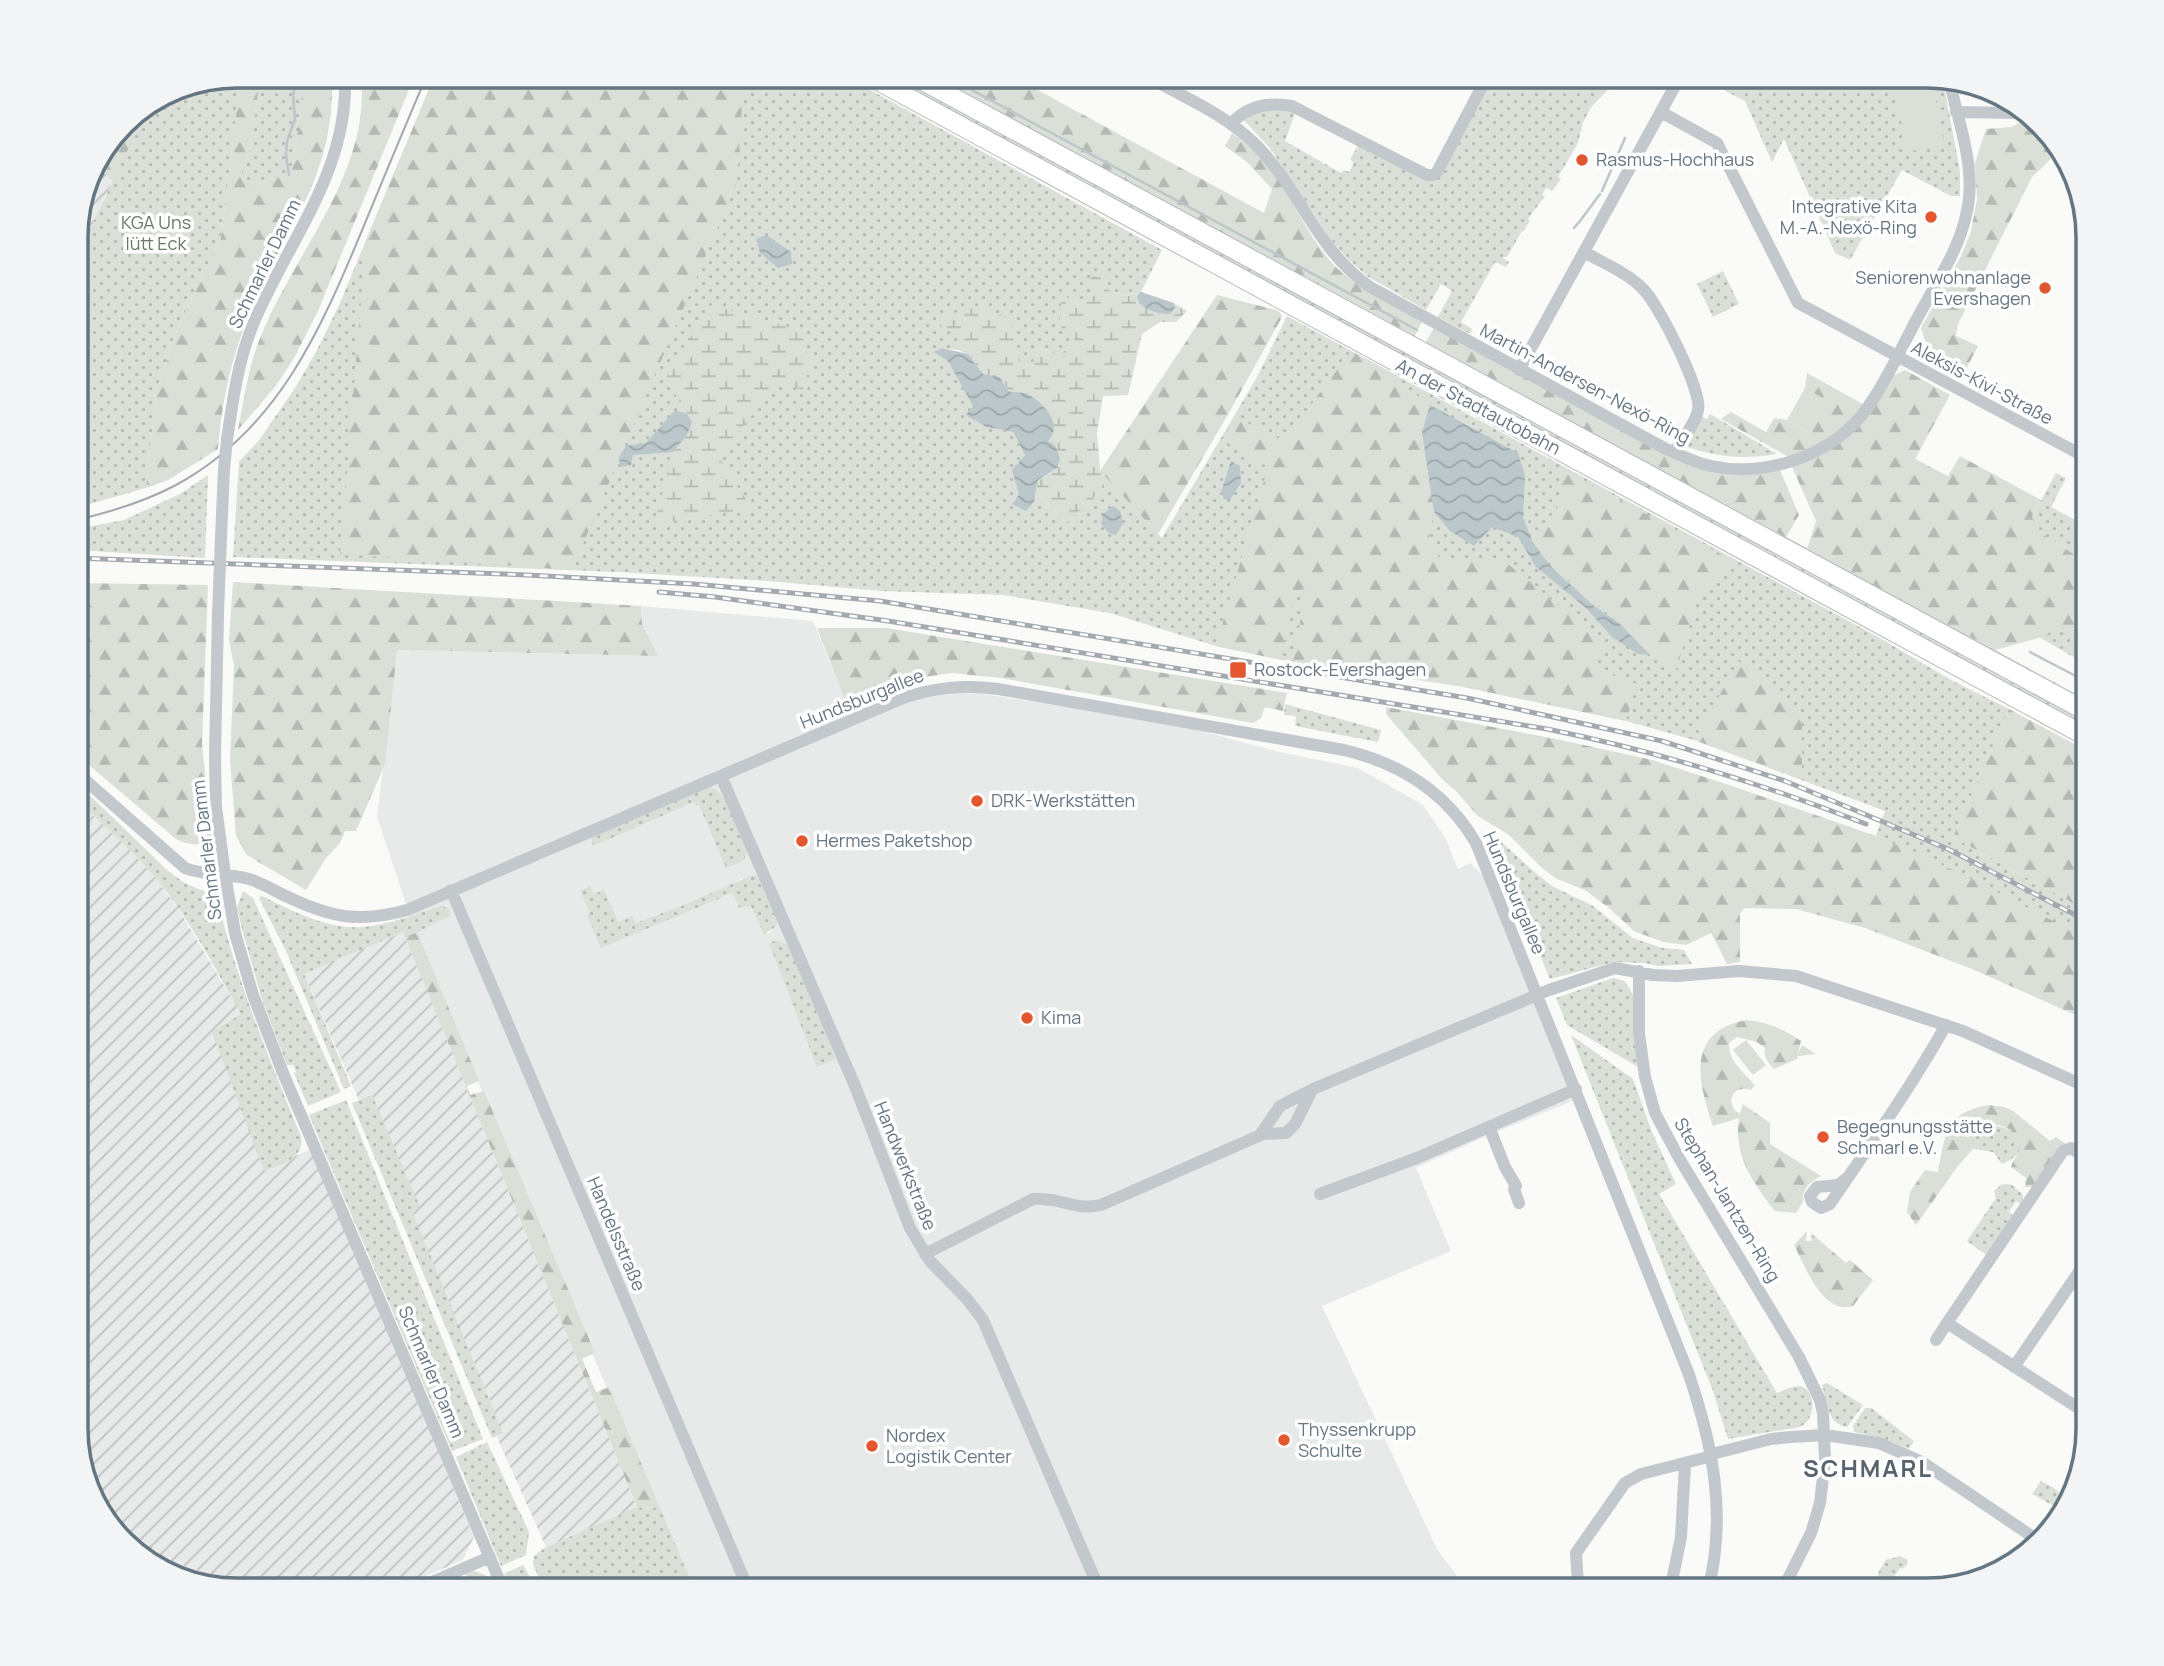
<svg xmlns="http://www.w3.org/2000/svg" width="2164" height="1666" font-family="Manrope,sans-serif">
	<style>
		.built { fill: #e8e9e9; fill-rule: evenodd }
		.industrial { fill: url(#industrial-furrows) }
		.green { fill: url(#green-dots) }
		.forest { fill: url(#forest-firs) }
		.wetland { fill: url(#wetland-marsh) }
		.pitch { fill: #dadfd7 }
		.water { fill: url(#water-waves) }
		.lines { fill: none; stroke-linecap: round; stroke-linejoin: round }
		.stream { stroke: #bbc7cb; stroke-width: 2.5 }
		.highway-casing { stroke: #b4b9bd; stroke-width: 20 }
		.minor { stroke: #c3c8cc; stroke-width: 12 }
		.highway { stroke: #fff; stroke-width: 18 }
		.tram { stroke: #a2aab0; stroke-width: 2 }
		.rail-casing { stroke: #a2aab0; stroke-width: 5 }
		.rail { stroke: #fff; stroke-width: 2.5; stroke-dasharray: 8; stroke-linecap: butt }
		.minor-bridge { stroke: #c3c8cc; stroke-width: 12 }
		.poi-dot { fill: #e4572e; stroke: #fff; stroke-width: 2.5 }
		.labels { text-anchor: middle; stroke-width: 7; stroke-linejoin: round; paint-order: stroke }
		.poi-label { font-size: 18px; fill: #657683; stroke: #fff; text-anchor: start }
		.park-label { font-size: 18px; fill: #687a64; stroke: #fff }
		.street-label { font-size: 18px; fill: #657683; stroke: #fff }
		.district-label { font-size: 24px; font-weight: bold; letter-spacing: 2px; fill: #57646e; stroke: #fff }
		.rim { fill: none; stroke: #657683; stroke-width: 3.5 }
	</style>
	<defs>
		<pattern id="industrial-furrows" width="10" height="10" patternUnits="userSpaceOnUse" patternTransform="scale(1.75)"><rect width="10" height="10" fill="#e8e9e9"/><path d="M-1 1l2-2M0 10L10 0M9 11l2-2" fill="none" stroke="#c0c1c2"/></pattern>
		<pattern id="green-dots" width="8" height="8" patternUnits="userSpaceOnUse" patternTransform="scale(1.75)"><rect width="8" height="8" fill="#dadfd7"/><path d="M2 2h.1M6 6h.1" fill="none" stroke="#b4b9b4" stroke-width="1.8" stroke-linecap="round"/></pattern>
		<pattern id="forest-firs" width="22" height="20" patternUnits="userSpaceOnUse" patternTransform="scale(1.75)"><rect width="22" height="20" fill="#dadfd7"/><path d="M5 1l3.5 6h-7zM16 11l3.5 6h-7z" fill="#b4b9b4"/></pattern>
		<pattern id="wetland-marsh" width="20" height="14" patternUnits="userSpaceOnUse" patternTransform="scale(1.75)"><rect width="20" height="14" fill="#dadfd7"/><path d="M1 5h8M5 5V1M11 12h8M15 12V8" fill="none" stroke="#b4b9b4"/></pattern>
		<pattern id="water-waves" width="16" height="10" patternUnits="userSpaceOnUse" patternTransform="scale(1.75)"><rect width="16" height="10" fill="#bbc7cb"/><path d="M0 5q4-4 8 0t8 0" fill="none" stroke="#9ca6aa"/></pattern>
	</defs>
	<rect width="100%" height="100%" fill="#fafaf8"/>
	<!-- built -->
	<path class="built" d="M641 606 813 621 854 722 909 701 948 693 984 694 1179 725 1279 752 1358 768 1423 805 1446 839 1458 869 1470 863 1485 878 1573 1101 1491 1134 1416 1168 1451 1251 1322 1306 1437 1549 1468 1591H692L416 934 377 817 397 650 657 656 642 624ZM742 878 772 931 765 935 751 905 739 908 729 886Z
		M460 1576 478 1591H429Z"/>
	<!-- industrial -->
	<path class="industrial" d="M150 103 77 257 76 226 92 165 130 116Z
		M76 800 122 842 155 877 179 910 241 1014 265 1170 311 1149 474 1537 463 1560 391 1591H258L153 1556 151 1561 138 1557 92 1501 76 1440Z
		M403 932 637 1507 546 1547 500 1444 406 1219 355 1091 304 974Z"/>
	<!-- green -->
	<path class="green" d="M241 75 221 238 179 325 156 393 146 488 76 508V256L77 257 113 181 94 163 130 116 175 87Z
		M249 75H306C298 108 299 141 291 173L254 185 240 177 251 146 258 92Z
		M435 75H843L1162 250 1141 292 1128 296 1108 290 1103 274 1092 297 1080 305 1064 296 1079 342 1060 354 1041 349 1033 365 1021 366 1011 347 941 326 965 339 958 350 942 348 973 406 967 415 986 427 1013 432 1025 455 1019 494 1012 503 1034 502 1036 492 1067 522 1102 491 1100 471 1162 538 1257 377 1287 316 1878 637 1953 681 2009 709 1953 837 2089 912V1015L1865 866 1885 811 1694 740 1626 721 1459 686 1282 660 1216 646 1110 613 1003 595 882 591 768 581 618 572 233 557 239 462 260 439 297 385 317 350 340 303Z
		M884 75H899L2089 722V728Z
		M926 75H933L1995 650 2089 701V706Z
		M1488 75H1617L1608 90 1592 106 1583 122 1578 143 1558 177 1561 179 1552 191 1546 188 1542 195 1545 196 1528 219 1530 220 1524 231H1522L1507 257H1502L1509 262 1506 267 1495 262 1461 322 1472 329 1470 334 1438 317 1452 291 1441 284 1426 310 1367 276 1350 261 1332 241 1270 148 1239 115 1253 108H1297L1285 141 1341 173 1344 170 1349 172 1354 163 1350 159 1361 141 1433 175Z
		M1706 75H1928L1943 81 1960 171V196H1951L1902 170 1850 260 1835 253 1784 139 1772 162 1745 101 1727 92Z
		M1723 271 1739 304 1713 317 1697 284Z
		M1710 414 1777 454C1744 460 1713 457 1682 445L1700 416 1707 419Z
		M2056 473 2066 478 2051 507 2089 527V564L2041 533 2032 517Z
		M208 475 205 558 76 550V529L124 520 180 494Z
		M2089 609V666L2039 637 2078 627Z
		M1285 704 1381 730 1378 742 1295 726 1296 716 1284 715Z
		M76 782 166 869 183 882 198 889 216 894C236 978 268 1057 301 1136 305 1159 281 1164 264 1171L212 1032 241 1014C214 967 189 917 154 876 130 848 102 824 76 800Z
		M706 786C728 788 740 832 748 851L743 861 726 868 699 805 696 806 694 802 593 846 591 836Z
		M1488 830 1538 875 1552 886 1593 906 1633 938 1662 948 1684 950 1692 964 1659 966 1644 963 1614 962 1550 979Z
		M752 875 757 876 777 920 776 926 764 935 751 906 739 908 732 893 601 948 587 915 590 913 580 891 590 886 594 894 604 890 618 922 632 916 636 923 684 905Z
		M243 891 253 898 341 1092 308 1106 294 1073 296 1072 293 1065H287L263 1003 242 929 237 908Z
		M262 896C286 908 312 921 339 926 372 932 409 916 441 906L449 908 450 916 411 935 403 932 304 974 351 1086 344 1089 285 949 259 898Z
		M777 940 788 945 791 951 836 1059 817 1067 769 943Z
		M1613 978 1625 981 1633 995 1638 1067 1567 1025 1556 998Z
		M1571 1035 1633 1079 1652 1132 1676 1184 1659 1194 1777 1393C1783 1391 1792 1386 1799 1386 1814 1386 1819 1418 1800 1427L1728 1439 1713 1391Z
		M372 1095 420 1207 412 1211 503 1433 492 1438 352 1103Z
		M346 1100 483 1439 452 1451 309 1115Z
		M1985 1123 2012 1130 2013 1133C2031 1145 2016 1159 2002 1164L1993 1152 1973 1149 1967 1130 1975 1124Z
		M2006 1184 2012 1185 2023 1195V1206L2016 1201 2009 1212 2015 1217 1988 1256 1967 1241 1996 1198 1994 1191 2001 1185Z
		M1827 1383 1863 1405 1847 1427C1827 1424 1827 1402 1822 1385Z
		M1865 1408H1871L1914 1441 1909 1449 1882 1438 1854 1432 1853 1426Z
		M487 1442 529 1532 526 1555 501 1566 456 1457Z
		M2041 1481C2054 1488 2067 1493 2061 1510L2032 1494Z
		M637 1507 660 1508 695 1591H545L533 1565 534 1556 546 1547Z
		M1900 1556 1908 1560 1907 1565 1902 1569 1900 1568 1895 1575 1896 1584 1892 1588 1879 1580 1878 1573 1886 1560Z
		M523 1565 524 1566 537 1591H513L510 1583H507L504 1574Z
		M472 1570 487 1576 497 1591H485L463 1573Z"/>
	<!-- forest -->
	<path class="forest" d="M241 75H249L258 92 251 146 240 177 254 185 291 173C299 141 298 108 306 75H332C336 178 285 227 249 314 231 360 222 400 218 449L168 480 146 488 156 393 179 325 221 238Z
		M362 75H415L318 311 294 358 275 387 238 430C243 404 247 377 255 352 280 278 337 215 356 139 362 118 362 97 362 75Z
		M435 75H744L737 182 572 570 340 554 366 240Z
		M933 75H1010L1264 213 1272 189 1247 162 1225 146 1232 133C1246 144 1262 156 1272 170 1293 200 1307 234 1331 262 1356 289 1390 304 1422 322L1414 337Z
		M150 103 113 181 95 163 130 116Z
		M2031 115 2060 150 2032 177 1958 324 1956 336 1978 346 1962 377 1932 361 1921 328 1961 256 1971 232 1977 199 1975 163 1986 129 2012 127Z
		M1217 295 1276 310 1280 312 1282 317 1230 411 1158 534 1100 471Z
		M1434 328 1671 456 1780 470 1799 515 1786 537 1425 343Z
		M1351 351 1392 373 1395 379 1430 405 1422 432 1434 512 1428 542 1443 562 1502 559 1603 642 1596 669 1637 684 1626 721 1459 686 1293 662 1302 612 1303 588 1289 612 1282 660 1216 646 1268 467 1223 440 1235 417 1284 441Z
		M1905 370 1950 395 1915 459 1948 476 1960 456 2041 500 2032 517 2041 533 2089 564V609L2078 627 1995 650 1807 549 1816 521 1792 467 1826 450 1891 377Z
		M1807 373 1868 407 1859 418 1794 460 1721 419 1731 412 1766 432 1774 418 1787 420 1808 432 1825 400 1805 388Z
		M1563 470 1732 560 1699 596 1675 673 1650 655 1620 624 1550 566 1532 541 1557 508Z
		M233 582 641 606 642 624 658 656 397 650 385 764 356 831H345L340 843 326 858 306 890 247 855 236 836 230 759 234 666 229 640Z
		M76 583 208 585 202 744 212 841C198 845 190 846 176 839L76 754Z
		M817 628H886L1287 693 1283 711 1265 707 1261 718 1253 723 1001 678 952 673 910 679 848 708Z
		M1739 661 1802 713V779L1694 740Z
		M1386 707 1556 739 1652 760 1729 785 1876 836 1967 876 2089 940V1021L1972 969 1865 928 1796 909 1745 908 1740 913V962L1727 964 1711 933 1686 945 1663 942 1634 931 1609 908 1585 890 1557 879 1542 868 1509 835 1478 816 1457 792 1443 780 1386 714Z
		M2009 709 2089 752V912L1953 837Z
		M403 932 411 935 417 932 479 1081 467 1086 470 1095 484 1091 595 1353 582 1359 596 1392 609 1387 660 1508 637 1507Z
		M1746 1020C1767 1022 1784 1029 1801 1041L1798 1054 1802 1045 1816 1054 1798 1056 1797 1059 1774 1069C1768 1063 1763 1056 1765 1048L1757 1042 1737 1037 1729 1043C1728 1062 1744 1072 1755 1085L1751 1090C1740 1087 1733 1090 1731 1101L1734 1110 1740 1114 1743 1104 1770 1123V1144L1821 1176C1810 1182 1802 1188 1803 1202L1796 1213 1775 1211C1753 1183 1733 1155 1739 1118L1713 1126C1698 1082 1685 1032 1746 1020Z
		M1989 1105 2005 1107 2013 1111 2050 1141 2056 1137 2066 1144 2037 1187H2025L2026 1178 2011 1167C2015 1154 2030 1144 2013 1134L2012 1130C1996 1124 1982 1118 1967 1130L1973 1149 1958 1166 1916 1225 1907 1212 1910 1192 1925 1170 1938 1172C1945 1134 1946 1112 1989 1105Z
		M1807 1231 1806 1241H1811V1233L1846 1263 1850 1260 1873 1280 1853 1306C1823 1316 1805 1266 1794 1245Z"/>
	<!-- wetland -->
	<path class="wetland" d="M1103 274 1108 290 1128 296 1141 292 1137 296 1175 308 1174 303 1187 311 1176 322H1160L1142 334 1128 395 1103 396 1097 433 1102 491 1067 522 1036 492 1038 480 1057 468 1048 441 1025 393 1008 391 1000 377 983 374 968 354 958 350 964 339 941 326 942 318C978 304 979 303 1013 322L1011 347 1022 366 1033 365 1035 351 1041 349 1060 354 1078 342 1062 330 1059 312 1064 295 1079 305 1091 297V277Z
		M711 305 799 330 812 365 807 391 777 383 719 457 752 509 654 524 673 452 687 435 692 422 665 378Z"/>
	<!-- pitch -->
	<path class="pitch" d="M1816 75H1863C1864 84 1860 91 1851 94Z
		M1932 81 1945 144 1907 152 1895 89Z
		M1805 388 1826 400 1808 432 1787 420Z
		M1746 1040 1766 1065 1753 1075 1733 1050Z"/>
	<!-- water -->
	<path class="water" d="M766 235 791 252 792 264 778 268 760 253 756 239Z
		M1141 292 1174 303 1175 308 1170 314C1157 314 1149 311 1139 303L1137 296Z
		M942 348 968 354 983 374 1000 377 1008 391C1013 392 1020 392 1025 393 1042 400 1065 425 1048 441L1055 445 1060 459 1057 468 1038 480 1034 502 1026 511 1012 504 1019 494 1012 470 1025 455 1013 432 986 427 966 415 973 406 948 361 934 352Z
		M1430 405 1518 453 1525 476 1523 517 1532 541 1550 566 1593 605 1620 624 1650 655 1638 654 1612 637 1585 607 1536 567 1518 537 1492 527 1474 546 1450 531 1434 512 1422 432Z
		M675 410 687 414 692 422 687 435 673 452 633 455 631 465 620 467 619 457 626 446 646 443Z
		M1231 461 1240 466 1241 483 1229 501 1224 499 1221 492Z
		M1113 506 1120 511 1123 523 1116 535 1109 533 1101 524 1103 514Z"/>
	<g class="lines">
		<!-- stream -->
		<path class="stream" d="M944 75 1417 330
			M289 175 286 155 287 141 295 119 293 95 298 75
			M1602 191 1625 138
			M1580 221 1600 194
			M1574 228 1579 222
			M2030 652 2089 683"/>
		<defs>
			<path id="highway" d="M867 75 2089 738
				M912 75 2089 713"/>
		</defs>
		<!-- highway casing -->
		<use href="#highway" class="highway-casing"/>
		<!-- minor -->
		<path class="minor" d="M1144 75C1182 96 1227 115 1257 146 1302 192 1314 247 1370 287L1666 449C1681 455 1695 463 1711 466 1763 477 1826 458 1861 416 1883 389 1902 346 1919 315 1939 278 1965 241 1969 198 1973 160 1958 120 1950 83
			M1661 112 1717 143 1798 303 2089 459
			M1956 112 2016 113 2025 109
			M1231 124C1247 106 1269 102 1292 106L1427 175H1433L1437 172 1488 75
			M1584 252C1603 263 1628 273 1643 289 1658 303 1703 392 1698 410 1695 425 1682 439 1674 452
			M1519 370 1681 75
			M227 440C233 399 238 360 254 322 290 237 349 171 345 75
			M221 538 224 469
			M218 613 215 757 216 807 225 874 235 933 253 995 283 1073 504 1591
			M76 772 185 868C205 876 228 873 249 879 262 883 275 891 288 897 332 918 360 923 407 910L903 698C936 687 964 685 998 689L1344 750C1400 763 1446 792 1476 843L1688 1372C1713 1445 1727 1514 1708 1591
			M721 776 855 1086 910 1228 930 1261 967 1299 983 1320 1100 1591
			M451 890 749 1591
			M1639 971V1033L1645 1077 1655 1113 1679 1158 1799 1357 1820 1400 1823 1413 1825 1460 1820 1503 1811 1533 1782 1591
			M1489 1127 1505 1167 1516 1186 1514 1189 1519 1203
			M1260 1135 1280 1106 1313 1089 1549 990 1615 968 1653 975 1677 976 1739 971 1796 976 1963 1031 2089 1088
			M1847 1178 1838 1185 1817 1187 1810 1196 1812 1202 1821 1208 1830 1204C1870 1145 1911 1087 1946 1025
			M1320 1194 1417 1158 1576 1089
			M925 1254 1033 1199C1059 1197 1076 1211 1101 1205L1263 1134 1286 1133 1295 1124 1311 1092
			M1947 1323 2063 1151 2071 1148 2089 1160
			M1936 1340 1947 1323 2089 1415
			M2014 1367 2089 1257
			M1712 1454 1771 1439 1791 1437 1825 1435 1879 1443 1922 1462 2039 1541
			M216 1584 236 1591
			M1578 1584 1576 1553 1625 1483 1641 1474 1712 1456
			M411 1591 490 1557
			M1670 1591 1681 1537 1685 1464"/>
		<!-- highway -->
		<use href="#highway" class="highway"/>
		<!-- tram -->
		<path class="tram" d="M76 520C111 512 144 502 176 485 278 430 321 329 363 228 384 177 405 126 427 75"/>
		<defs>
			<path id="rail" d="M76 558 527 575 694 584 880 601 1467 698 1662 741 1785 781 1948 849 2089 922
				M659 592 715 597 888 621 1547 729C1656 751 1763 784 1866 824"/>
		</defs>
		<!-- rail casing -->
		<use href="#rail" class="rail-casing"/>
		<!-- rail -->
		<use href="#rail" class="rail"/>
		<!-- minor-bridge -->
		<path class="minor-bridge" d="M224 469 227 440
			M218 613 221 538"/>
	</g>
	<!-- markers -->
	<g class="poi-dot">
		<circle cx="1582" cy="160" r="7"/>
		<circle cx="1931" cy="217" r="7"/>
		<circle cx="2045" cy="288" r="7"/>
		<rect x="1229" y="661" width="18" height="18" rx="3.5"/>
		<circle cx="977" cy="801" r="7"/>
		<circle cx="802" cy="841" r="7"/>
		<circle cx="1027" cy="1018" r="7"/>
		<circle cx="1823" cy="1137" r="7"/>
		<circle cx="1284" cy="1440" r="7"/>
		<circle cx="872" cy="1446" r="7"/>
	</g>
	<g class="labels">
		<!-- poi labels -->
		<g class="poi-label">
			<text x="1596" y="166">Rasmus-Hochhaus</text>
			<text x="1917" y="213" text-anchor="end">Integrative Kita<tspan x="1917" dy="21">M.-A.-Nexö-Ring</tspan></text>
			<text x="2031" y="284" text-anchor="end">Seniorenwohnanlage<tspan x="2031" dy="21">Evershagen</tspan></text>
			<text x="1254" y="676">Rostock-Evershagen</text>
			<text x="991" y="807">DRK-Werkstätten</text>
			<text x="816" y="847">Hermes Paketshop</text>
			<text x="1041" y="1024">Kima</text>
			<text x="1837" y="1133">Begegnungsstätte<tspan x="1837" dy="21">Schmarl e.V.</tspan></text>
			<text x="1298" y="1436">Thyssenkrupp<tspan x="1298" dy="21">Schulte</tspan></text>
			<text x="886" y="1442">Nordex<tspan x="886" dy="21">Logistik Center</tspan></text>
		</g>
		<!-- park labels -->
		<g class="park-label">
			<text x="156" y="229">KGA Uns<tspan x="156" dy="21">lütt Eck</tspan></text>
		</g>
		<!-- street labels -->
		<g class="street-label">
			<text transform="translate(265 264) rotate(-64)" y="6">Schmarler Damm</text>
			<text transform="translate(1982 383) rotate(28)" y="6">Aleksis-Kivi-Straße</text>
			<text transform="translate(1585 384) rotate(28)" y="6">Martin-Andersen-Nexö-Ring</text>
			<text transform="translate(1478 407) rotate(28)" y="6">An der Stadtautobahn</text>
			<text transform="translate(862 699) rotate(-22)" y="6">Hundsburgallee</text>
			<text transform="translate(207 850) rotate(-97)" y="6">Schmarler Damm</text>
			<text transform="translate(1514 893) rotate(67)" y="6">Hundsburgallee</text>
			<text transform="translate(905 1166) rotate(68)" y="6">Handwerkstraße</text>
			<text transform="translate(1727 1200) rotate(59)" y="6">Stephan-Jantzen-Ring</text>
			<text transform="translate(616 1234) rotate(67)" y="6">Handelsstraße</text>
			<text transform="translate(431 1372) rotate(67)" y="6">Schmarler Damm</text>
		</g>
		<!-- district labels -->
		<g class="district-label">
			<text x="1868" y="1477">SCHMARL</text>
		</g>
	</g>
	<!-- crop -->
	<path d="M0 0H2164V1666H0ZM237 88H1927A149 149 0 0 1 2076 237V1429A149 149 0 0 1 1927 1578H237A149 149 0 0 1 88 1429V237A149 149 0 0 1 237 88Z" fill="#f3f4f5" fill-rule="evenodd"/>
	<path class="rim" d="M237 88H1927A149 149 0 0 1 2076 237V1429A149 149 0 0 1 1927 1578H237A149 149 0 0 1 88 1429V237A149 149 0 0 1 237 88Z"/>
</svg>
